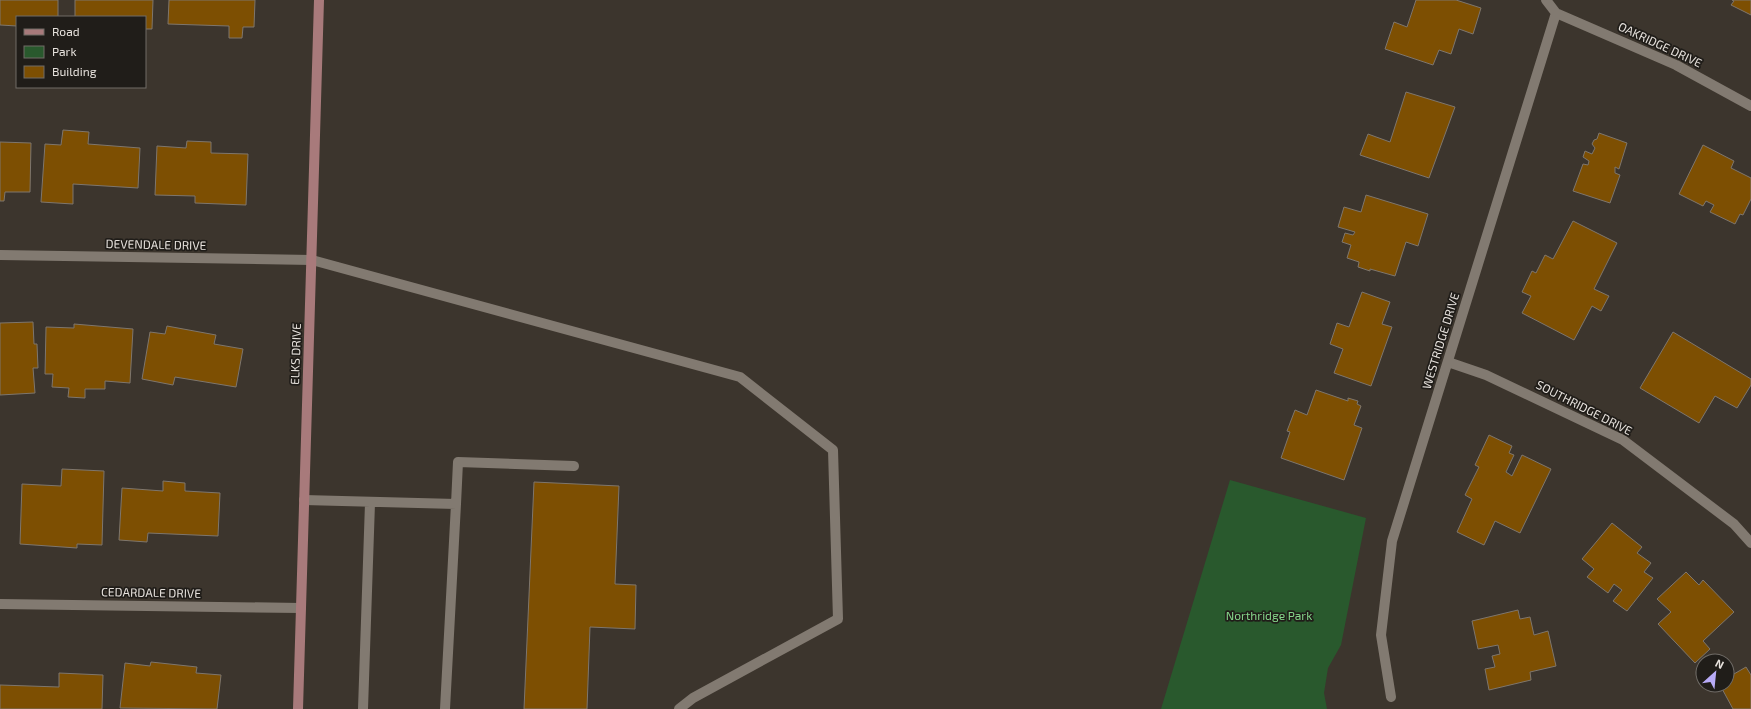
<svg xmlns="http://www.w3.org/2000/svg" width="1751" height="709" font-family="'Exo 2',sans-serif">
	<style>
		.green { fill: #29592d }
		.building { fill: #7d4f02; stroke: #7e766d }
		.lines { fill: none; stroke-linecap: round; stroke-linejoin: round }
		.service { stroke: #827a71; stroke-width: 10 }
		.minor { stroke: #827a71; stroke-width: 10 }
		.secondary { stroke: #a87a7b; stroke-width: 10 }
		.labels { text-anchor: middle; stroke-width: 3.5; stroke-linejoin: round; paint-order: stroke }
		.street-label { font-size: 12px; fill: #e7e2dd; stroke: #201d19 }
		.park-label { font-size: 12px; fill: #85d58a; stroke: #201d19 }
	</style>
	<rect width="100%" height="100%" fill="#3c352d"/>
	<!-- green -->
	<path class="green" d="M1230 480 1366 518 1341 645 1328 668 1324 693 1327 709H1161Z"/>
	<!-- building -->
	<path class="building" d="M0 0H58V17H17V26L0 25Z
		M75 0H153L152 29H145V17H75Z
		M169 0H255L254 27H243L242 38H229V26L168 24Z
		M1416 0H1456L1481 8 1473 34 1459 29 1451 54 1439 50 1433 65 1385 49 1394 22 1407 27Z
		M1732 0H1751V15L1731 5 1734 1Z
		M1406 92 1455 107 1429 178 1360 155 1368 134 1390 142Z
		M63 130 89 132 88 144 140 148 138 188 73 184V204L41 202 45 144 61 145Z
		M1599 133 1627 143 1619 169 1615 167V173L1620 175 1610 203 1573 191 1583 164 1588 165 1589 161 1583 157 1585 151 1592 154 1595 148 1592 144 1594 140 1597 139Z
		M187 141 211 142V153L248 154 246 205 195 203V196L155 195 157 146 186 148Z
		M0 142 31 143 30 192H5L4 201H0Z
		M1703 145 1734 161 1731 168 1751 178V199L1743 215 1740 214 1735 224 1710 212 1714 205 1706 201 1703 206 1679 194Z
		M1366 195 1428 214 1418 246 1406 242 1395 276 1370 269V271L1358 267 1359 262 1347 258 1351 245 1342 242 1345 233 1353 235 1355 232 1338 227 1344 207 1361 212Z
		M1573 221 1617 243 1594 289 1609 296 1601 311 1592 306 1574 340 1522 313 1531 296 1522 292 1532 271 1536 273 1545 255 1553 259Z
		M1362 292 1390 302 1382 324 1392 327 1371 386 1334 373 1343 349 1330 344 1337 323 1349 327Z
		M33 322 34 344H37L38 368H33L35 393 0 395V323Z
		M74 324 133 329 130 383 105 381V389H85V398L68 397 69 388 52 387 53 374H45L46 327 74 328Z
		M167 326 216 335 214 344 243 349 236 387 175 377 173 385 142 379 150 332 165 334Z
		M1673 332 1751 379V385L1737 408 1715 396 1699 423 1640 388Z
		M1316 390 1348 401V398L1358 401 1357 404 1361 406 1354 425 1362 428 1344 480 1281 458 1290 432 1287 431 1295 410 1307 415Z
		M1489 435 1512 446 1509 453 1514 455 1506 472 1512 476 1522 455 1551 469 1520 533 1495 521 1484 545 1457 532 1472 499 1465 495 1479 467 1475 465Z
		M62 469 104 471 102 545 77 544V548L20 544 22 484 61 486Z
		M163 481 185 483V491L220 493 218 536 148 533 147 542 119 540 122 488 163 491Z
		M534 482 619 486 615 584 636 585 635 629 590 627 587 709H524Z
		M1612 523 1642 547 1637 553 1651 563 1644 572 1653 578 1627 611 1613 601 1622 590 1614 584 1608 593 1587 577 1594 569 1582 559Z
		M1686 572 1699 585 1703 580 1734 612 1703 641 1710 649 1695 663 1658 624 1671 612 1657 599Z
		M1518 610 1520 619 1530 617 1534 635 1548 631 1556 666 1530 672 1531 680 1489 690 1485 669 1495 667 1492 656 1500 654 1498 645 1478 649 1472 621Z
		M151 662 197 667 196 673 221 675 217 709 120 708 125 663 150 666Z
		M1746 667 1751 675V709H1733L1720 685H1727V678Z
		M59 673 103 675 102 709H0V685L59 687Z"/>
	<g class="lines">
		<!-- service -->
		<path class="service" d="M312 260 740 377 833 450 838 619 693 698 679 709
			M304 500 456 504 445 709
			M456 504 458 462 574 466
			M363 709 370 503"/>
		<!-- minor -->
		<path class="minor" d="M1556 13 1676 65 1751 106
			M0 255 312 260
			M1448 362 1486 375 1623 440 1734 524 1751 543
			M0 604 301 608
			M1391 697 1381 635 1392 541 1556 13 1546 0"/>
		<!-- secondary -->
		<path class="secondary" d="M298 709 319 0"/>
	</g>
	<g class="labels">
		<!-- street labels -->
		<g class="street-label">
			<text transform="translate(1660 45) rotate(25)" y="4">OAKRIDGE DRIVE</text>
			<text transform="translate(156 245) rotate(1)" y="4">DEVENDALE DRIVE</text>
			<text transform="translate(1441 341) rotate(-73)" y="4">WESTRIDGE DRIVE</text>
			<text transform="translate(296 354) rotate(-88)" y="4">ELKS DRIVE</text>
			<text transform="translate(1584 408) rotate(27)" y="4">SOUTHRIDGE DRIVE</text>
			<text transform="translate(151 593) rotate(1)" y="4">CEDARDALE DRIVE</text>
		</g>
		<!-- park labels -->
		<g class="park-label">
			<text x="1269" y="620">Northridge Park</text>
		</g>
	</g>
	<!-- legend -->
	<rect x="16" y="16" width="130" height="72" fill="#201d19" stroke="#706c67"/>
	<rect x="24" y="29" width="20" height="6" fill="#a87a7b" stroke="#706c67"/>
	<text x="52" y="36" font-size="12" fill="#e7e2dd">Road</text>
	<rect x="24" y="46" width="20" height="12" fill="#29592d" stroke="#706c67"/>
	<text x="52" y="56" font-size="12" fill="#e7e2dd">Park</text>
	<rect x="24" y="66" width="20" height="12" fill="#7d4f02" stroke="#706c67"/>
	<text x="52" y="76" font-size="12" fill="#e7e2dd">Building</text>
	<!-- north arrow -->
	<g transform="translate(1715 673) rotate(27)"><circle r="19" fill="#201d19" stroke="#706c67"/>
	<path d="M0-3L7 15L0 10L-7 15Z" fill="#b8abf7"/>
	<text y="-6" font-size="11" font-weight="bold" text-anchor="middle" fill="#e7e2dd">N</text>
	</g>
</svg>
